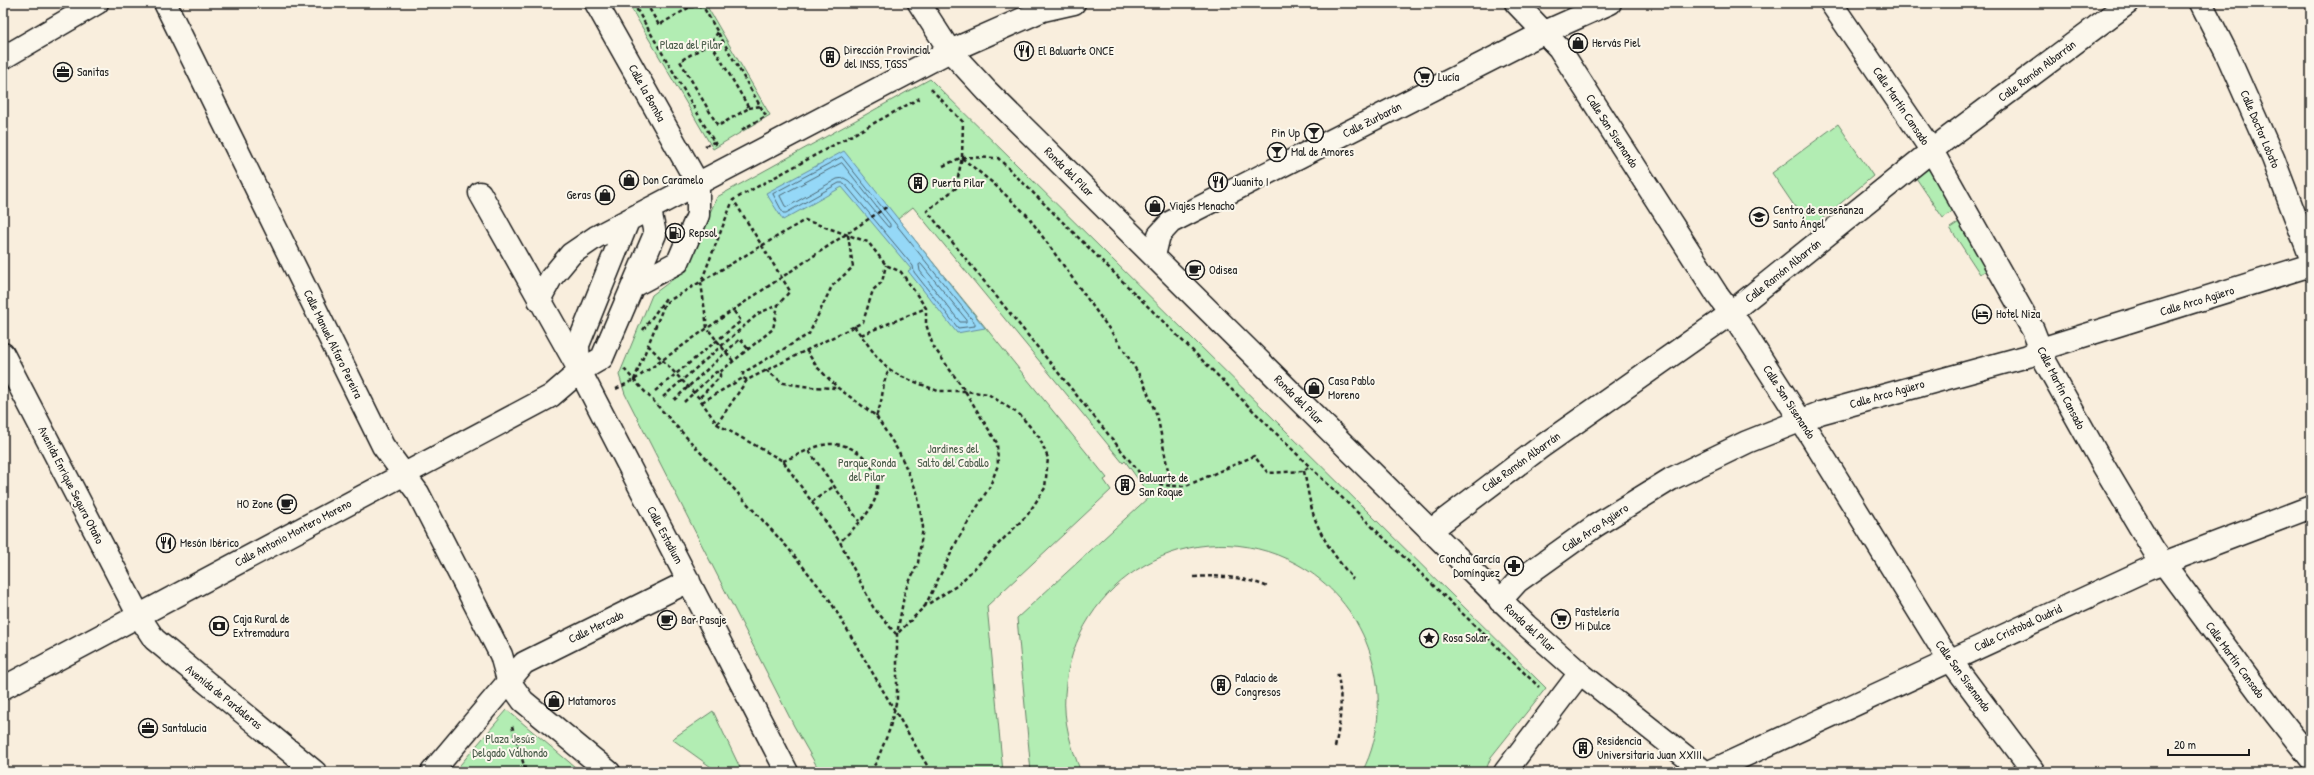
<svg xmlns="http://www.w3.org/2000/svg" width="2314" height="775" font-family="'Patrick Hand',sans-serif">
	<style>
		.green { fill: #b2edb3; stroke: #678468 }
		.water { fill: #95d8f7; stroke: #658d9f }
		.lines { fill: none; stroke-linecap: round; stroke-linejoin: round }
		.shore { stroke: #4c6774; stroke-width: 1 }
		.minor-casing { stroke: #1c1c1c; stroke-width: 25 }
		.path { stroke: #1c1c1c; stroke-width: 2.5; stroke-dasharray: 4 3; stroke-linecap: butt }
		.minor { stroke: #fbf7ec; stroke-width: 22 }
		.labels { text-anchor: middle; stroke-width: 4; stroke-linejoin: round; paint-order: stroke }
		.poi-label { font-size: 12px; fill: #1c1c1c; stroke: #fbf7ec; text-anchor: start }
		.park-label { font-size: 12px; fill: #495b49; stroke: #fbf7ec }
		.street-label { font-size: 12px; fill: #1c1c1c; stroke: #fbf7ec }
	</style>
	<rect width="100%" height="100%" fill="#f9eedd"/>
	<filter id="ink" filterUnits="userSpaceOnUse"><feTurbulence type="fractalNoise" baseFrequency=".025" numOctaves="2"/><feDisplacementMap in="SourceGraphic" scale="8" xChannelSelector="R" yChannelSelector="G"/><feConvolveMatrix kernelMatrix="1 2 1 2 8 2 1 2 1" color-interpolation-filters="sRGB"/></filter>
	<g filter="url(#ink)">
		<!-- green -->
		<path class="green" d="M628 3H705L770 115 713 149Z
			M930 79 1546 688 1491 757 1485 772H1362C1382 735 1383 686 1368 647 1355 612 1330 582 1297 564 1194 508 1072 579 1065 694 1063 721 1071 747 1081 772H1031L1017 618 1150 496 1125 461 1123 463 913 207 898 219 1107 478 1104 480 1111 490 987 606 1003 772 819 770 794 726 625 394 619 375 652 295 684 271 717 197Z
			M1838 124 1873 176 1810 229 1772 173Z
			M1927 167 1956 209 1943 218 1914 175Z
			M1962 220 1991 268 1980 274 1950 228Z
			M507 710 581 772H454Z
			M713 711 742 772H718L672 739Z"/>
		<!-- water -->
		<path class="water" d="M844 151 985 328 957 333 908 271 911 269 842 187 783 220 766 193Z"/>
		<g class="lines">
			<!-- shore -->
			<path class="shore" d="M842 157 975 323V326L958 328 914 272 913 266 844 183H839L786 213H783L773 194Z
				M842 163 890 224V227H888L849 181 844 178 837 179 787 207 785 206 780 196Z
				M921 264 966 319V322H960L920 271 919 265Z"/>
			<defs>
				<path id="minor" d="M165 3 383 446 418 493 501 655 508 680 523 701 609 772
					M596 3 698 184V215L678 262 633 286
					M919 3 950 51 987 91 1526 625 1580 673 1705 772
					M1516 3 1559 48 1718 296 1739 324 1812 438 1942 649 2034 772
					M1831 3 1932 151 2033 330 2046 363 2103 465 2153 549 2273 711 2311 759
					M2201 3 2226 52 2273 158 2311 258
					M3 58 97 3
					M480 193 580 371 787 772
					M1154 256 1159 235 1171 222 1545 32 1610 3
					M539 300 551 278 571 254 596 237 950 51 1043 10 1074 3
					M3 354 139 616 154 639 315 772
					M579 370 578 345 628 221
					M1430 531 1541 447 1720 321 1945 140 2128 3
					M1500 601 1518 581 1595 526 1671 479 1747 442 1820 413 2028 356 2041 349 2311 265
					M3 688 551 396 580 371 602 358 655 234 650 210
					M432 772 524 663 689 581
					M1505 772 1580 673
					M1709 772 2148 569 2311 507"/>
			</defs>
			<!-- minor casing -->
			<use href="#minor" class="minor-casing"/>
			<!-- path -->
			<path class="path" d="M633 3 716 145
				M646 3 659 25 690 7 687 3
				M701 3 766 116 741 130
				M690 7 702 6
				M711 43 749 108 718 126 680 61 711 43 718 32
				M931 89 963 122 962 157 956 188 927 211 1147 482 1171 486H1186L1254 456 1268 473 1304 471 1309 466
				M749 108 761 106
				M705 146 714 142
				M962 158 994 184 1027 215 1120 344 1143 381 1158 419 1171 486
				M943 166 962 157 998 158 1309 466 1539 687
				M854 326 877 357 889 369 900 376 938 391H965L988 394 1020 415 1039 437 1048 458 1045 488 1028 514 958 585 925 606 897 634
				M643 330 666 298
				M861 335 926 308
				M648 345 699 398 717 424 783 461 840 542 873 607 896 634
				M806 350 817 367 838 388 876 416 899 452 917 492 923 527 918 563 905 591 897 634V699L889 731 876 763 869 772
				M733 361 707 328 701 282 733 200 920 98
				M624 369 788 548 829 599 931 772
				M766 370 783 383 810 387 838 388
				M720 372 773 329 778 305 790 291 733 199
				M634 380 665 303 805 220 868 242 886 265 901 272 926 308V324L933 346 965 391 997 443 998 465 990 486 958 539 925 606
				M747 380 743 378V373L809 334 832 286 853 267 848 235
				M616 389 634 380 733 310 888 206
				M655 391 741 321 733 310
				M663 397 759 313 778 305
				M674 400 740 339 748 349
				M684 402 716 372H720V377L699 398
				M702 402 743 378
				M876 416C884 401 881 385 889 369
				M717 424 747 380 863 322 873 290 882 282 886 265
				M809 451 859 521
				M783 461C796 456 810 448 823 445 853 438 886 468 875 499 869 516 852 529 840 542
				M1304 471C1307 485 1309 500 1313 513 1321 539 1337 559 1353 579
				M812 502 834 486
				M1194 577C1219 575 1244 577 1268 587
				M512 726 526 772
				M1335 747C1341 721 1343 698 1337 671"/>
			<!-- minor -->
			<use href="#minor" class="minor"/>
		</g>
	</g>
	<!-- icons -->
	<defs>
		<symbol id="shop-ring" viewBox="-11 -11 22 22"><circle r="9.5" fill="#fbf7ec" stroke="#1c1c1c" stroke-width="1.5"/><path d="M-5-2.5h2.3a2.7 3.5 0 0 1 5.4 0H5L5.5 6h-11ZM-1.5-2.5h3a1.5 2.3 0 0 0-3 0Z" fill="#1c1c1c"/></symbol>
		<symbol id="restaurant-ring" viewBox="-11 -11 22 22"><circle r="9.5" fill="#fbf7ec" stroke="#1c1c1c" stroke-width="1.5"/><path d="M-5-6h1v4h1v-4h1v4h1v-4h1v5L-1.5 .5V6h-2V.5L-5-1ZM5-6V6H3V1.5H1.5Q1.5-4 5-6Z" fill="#1c1c1c"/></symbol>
		<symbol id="building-ring" viewBox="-11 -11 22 22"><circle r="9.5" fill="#fbf7ec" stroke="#1c1c1c" stroke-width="1.5"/><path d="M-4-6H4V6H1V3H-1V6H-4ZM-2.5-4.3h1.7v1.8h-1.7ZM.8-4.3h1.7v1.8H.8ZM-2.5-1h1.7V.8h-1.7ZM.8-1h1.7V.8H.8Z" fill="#1c1c1c"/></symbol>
		<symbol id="office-ring" viewBox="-11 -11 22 22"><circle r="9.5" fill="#fbf7ec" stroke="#1c1c1c" stroke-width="1.5"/><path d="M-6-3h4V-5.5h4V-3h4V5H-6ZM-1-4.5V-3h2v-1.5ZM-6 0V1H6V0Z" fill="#1c1c1c"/></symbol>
		<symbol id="supermarket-ring" viewBox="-11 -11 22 22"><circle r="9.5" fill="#fbf7ec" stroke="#1c1c1c" stroke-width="1.5"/><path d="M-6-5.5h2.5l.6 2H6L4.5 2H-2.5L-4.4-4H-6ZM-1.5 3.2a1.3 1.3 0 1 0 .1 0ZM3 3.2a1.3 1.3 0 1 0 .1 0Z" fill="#1c1c1c"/></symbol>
		<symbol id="bar-ring" viewBox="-11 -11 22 22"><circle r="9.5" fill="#fbf7ec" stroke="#1c1c1c" stroke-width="1.5"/><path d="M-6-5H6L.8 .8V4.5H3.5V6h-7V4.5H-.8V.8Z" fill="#1c1c1c"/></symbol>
		<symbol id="school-ring" viewBox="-11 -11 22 22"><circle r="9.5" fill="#fbf7ec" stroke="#1c1c1c" stroke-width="1.5"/><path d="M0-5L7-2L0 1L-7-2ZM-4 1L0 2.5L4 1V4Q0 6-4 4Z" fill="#1c1c1c"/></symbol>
		<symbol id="fuel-ring" viewBox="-11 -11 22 22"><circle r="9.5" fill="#fbf7ec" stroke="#1c1c1c" stroke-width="1.5"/><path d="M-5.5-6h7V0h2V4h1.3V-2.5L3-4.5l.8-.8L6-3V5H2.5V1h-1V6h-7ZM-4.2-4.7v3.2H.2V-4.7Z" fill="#1c1c1c"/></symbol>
		<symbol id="cafe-ring" viewBox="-11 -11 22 22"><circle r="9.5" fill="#fbf7ec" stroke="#1c1c1c" stroke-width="1.5"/><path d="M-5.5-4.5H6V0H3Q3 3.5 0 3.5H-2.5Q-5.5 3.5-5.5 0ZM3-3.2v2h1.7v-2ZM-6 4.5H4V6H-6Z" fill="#1c1c1c"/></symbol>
		<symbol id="hotel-ring" viewBox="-11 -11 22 22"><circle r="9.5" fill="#fbf7ec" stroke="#1c1c1c" stroke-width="1.5"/><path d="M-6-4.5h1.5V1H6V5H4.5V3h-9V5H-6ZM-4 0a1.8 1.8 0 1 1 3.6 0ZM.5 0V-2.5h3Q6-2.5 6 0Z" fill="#1c1c1c"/></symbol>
		<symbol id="pharmacy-ring" viewBox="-11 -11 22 22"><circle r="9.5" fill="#fbf7ec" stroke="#1c1c1c" stroke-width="1.5"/><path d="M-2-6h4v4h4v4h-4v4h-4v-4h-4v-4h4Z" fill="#1c1c1c"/></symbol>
		<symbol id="bank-ring" viewBox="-11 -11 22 22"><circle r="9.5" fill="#fbf7ec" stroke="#1c1c1c" stroke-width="1.5"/><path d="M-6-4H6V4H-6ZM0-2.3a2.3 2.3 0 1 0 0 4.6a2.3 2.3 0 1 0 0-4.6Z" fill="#1c1c1c"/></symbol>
		<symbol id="sight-ring" viewBox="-11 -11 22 22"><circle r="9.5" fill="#fbf7ec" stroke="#1c1c1c" stroke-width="1.5"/><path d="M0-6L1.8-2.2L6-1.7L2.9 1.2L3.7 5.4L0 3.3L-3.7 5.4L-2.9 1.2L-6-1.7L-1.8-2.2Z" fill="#1c1c1c"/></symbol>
	</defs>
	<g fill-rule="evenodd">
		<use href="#shop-ring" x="1567" y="32" width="22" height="22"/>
		<use href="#restaurant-ring" x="1013" y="40" width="22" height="22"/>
		<use href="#building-ring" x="819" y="46" width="22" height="22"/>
		<use href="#office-ring" x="52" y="61" width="22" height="22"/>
		<use href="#supermarket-ring" x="1413" y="66" width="22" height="22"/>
		<use href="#bar-ring" x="1303" y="122" width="22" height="22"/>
		<use href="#bar-ring" x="1266" y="141" width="22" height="22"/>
		<use href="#shop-ring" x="618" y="169" width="22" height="22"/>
		<use href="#restaurant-ring" x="1207" y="171" width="22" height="22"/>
		<use href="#building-ring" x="907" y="172" width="22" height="22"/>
		<use href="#shop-ring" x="594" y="184" width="22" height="22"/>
		<use href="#shop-ring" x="1144" y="195" width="22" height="22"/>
		<use href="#school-ring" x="1748" y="206" width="22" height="22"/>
		<use href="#fuel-ring" x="664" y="222" width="22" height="22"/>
		<use href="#cafe-ring" x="1184" y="259" width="22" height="22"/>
		<use href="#hotel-ring" x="1971" y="303" width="22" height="22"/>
		<use href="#shop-ring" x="1303" y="377" width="22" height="22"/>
		<use href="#building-ring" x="1114" y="474" width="22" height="22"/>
		<use href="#cafe-ring" x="276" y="493" width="22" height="22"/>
		<use href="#restaurant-ring" x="155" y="532" width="22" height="22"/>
		<use href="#pharmacy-ring" x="1503" y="555" width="22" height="22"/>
		<use href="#supermarket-ring" x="1550" y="608" width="22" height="22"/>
		<use href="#cafe-ring" x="656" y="609" width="22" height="22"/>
		<use href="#bank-ring" x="208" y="615" width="22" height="22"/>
		<use href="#sight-ring" x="1418" y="627" width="22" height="22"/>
		<use href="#building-ring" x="1210" y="674" width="22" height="22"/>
		<use href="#shop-ring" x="543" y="690" width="22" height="22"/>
		<use href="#office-ring" x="137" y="717" width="22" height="22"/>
		<use href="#building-ring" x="1572" y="737" width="22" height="22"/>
	</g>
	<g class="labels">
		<!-- poi labels -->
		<g class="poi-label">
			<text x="1592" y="47">Hervás Piel</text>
			<text x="844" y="54">Dirección Provincial<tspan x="844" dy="14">del INSS, TGSS</tspan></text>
			<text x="1038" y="55">El Baluarte ONCE</text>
			<text x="77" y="76">Sanitas</text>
			<text x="1438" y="81">Lucía</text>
			<text x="1300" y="137" text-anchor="end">Pin Up</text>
			<text x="1291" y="156">Mal de Amores</text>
			<text x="643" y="184">Don Caramelo</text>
			<text x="1232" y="186">Juanito I</text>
			<text x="932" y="187">Puerta Pilar</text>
			<text x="591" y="199" text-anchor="end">Geras</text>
			<text x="1169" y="210">Viajes Menacho</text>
			<text x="1773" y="214">Centro de enseñanza<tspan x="1773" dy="14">Santo Ángel</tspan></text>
			<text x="689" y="237">Repsol</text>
			<text x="1209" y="274">Odisea</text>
			<text x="1996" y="318">Hotel Niza</text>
			<text x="1328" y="385">Casa Pablo<tspan x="1328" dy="14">Moreno</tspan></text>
			<text x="1139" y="482">Baluarte de<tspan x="1139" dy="14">San Roque</tspan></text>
			<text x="273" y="508" text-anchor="end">HO Zone</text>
			<text x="180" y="547">Mesón Ibérico</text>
			<text x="1500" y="563" text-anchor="end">Concha García<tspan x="1500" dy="14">Domínguez</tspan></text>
			<text x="1575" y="616">Pastelería<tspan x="1575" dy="14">Mi Dulce</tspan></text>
			<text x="233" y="623">Caja Rural de<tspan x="233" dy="14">Extremadura</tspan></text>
			<text x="681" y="624">Bar Pasaje</text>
			<text x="1443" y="642">Rosa Solar</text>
			<text x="1235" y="682">Palacio de<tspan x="1235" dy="14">Congresos</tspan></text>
			<text x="568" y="705">Matamoros</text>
			<text x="162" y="732">Santalucia</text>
			<text x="1597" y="745">Residencia<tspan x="1597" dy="14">Universitaria Juan XXIII</tspan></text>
		</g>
		<!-- park labels -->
		<g class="park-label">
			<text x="691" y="49">Plaza del Pilar</text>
			<text x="953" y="453">Jardines del<tspan x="953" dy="14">Salto del Caballo</tspan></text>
			<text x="867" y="467">Parque Ronda<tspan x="867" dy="14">del Pilar</tspan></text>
			<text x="510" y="743">Plaza Jesús<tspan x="510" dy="14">Delgado Valhondo</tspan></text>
		</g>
		<!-- street labels -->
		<g class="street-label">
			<text transform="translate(2037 71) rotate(-37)" y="4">Calle Ramón Albarrán</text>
			<text transform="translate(647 93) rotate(61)" y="4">Calle la Bomba</text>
			<text transform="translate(1901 106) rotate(56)" y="4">Calle Martín Cansado</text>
			<text transform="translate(1372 120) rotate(-27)" y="4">Calle Zurbarán</text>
			<text transform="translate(2260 129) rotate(67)" y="4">Calle Doctor Lobato</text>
			<text transform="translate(1612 131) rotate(57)" y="4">Calle San Sisenando</text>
			<text transform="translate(1069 172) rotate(45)" y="4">Ronda del Pilar</text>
			<text transform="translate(1783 271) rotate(-39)" y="4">Calle Ramón Albarrán</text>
			<text transform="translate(2197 301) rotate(-17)" y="4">Calle Arco Agüero</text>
			<text transform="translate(333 344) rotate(64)" y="4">Calle Manuel Alfaro Pereira</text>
			<text transform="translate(2061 388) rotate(63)" y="4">Calle Martín Cansado</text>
			<text transform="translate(1887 394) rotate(-16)" y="4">Calle Arco Agüero</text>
			<text transform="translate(1299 400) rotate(45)" y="4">Ronda del Pilar</text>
			<text transform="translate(1789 402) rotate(57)" y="4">Calle San Sisenando</text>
			<text transform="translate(1521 462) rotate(-36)" y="4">Calle Ramón Albarrán</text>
			<text transform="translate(71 485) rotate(63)" y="4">Avenida Enrique Segura Otaño</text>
			<text transform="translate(1595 528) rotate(-34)" y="4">Calle Arco Agüero</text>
			<text transform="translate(293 533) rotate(-28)" y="4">Calle Antonio Montero Moreno</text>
			<text transform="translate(665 535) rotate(62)" y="4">Calle Estadium</text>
			<text transform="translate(596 627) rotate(-26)" y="4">Calle Mercado</text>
			<text transform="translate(1530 628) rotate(43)" y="4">Ronda del Pilar</text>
			<text transform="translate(2018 628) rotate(-25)" y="4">Calle Cristobal Oudrid</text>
			<text transform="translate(2235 660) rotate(54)" y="4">Calle Martín Cansado</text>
			<text transform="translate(1963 676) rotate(54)" y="4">Calle San Sisenando</text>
			<text transform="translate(224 697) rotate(39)" y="4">Avenida de Pardaleras</text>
		</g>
	</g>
	<!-- margin -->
	<rect width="2314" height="775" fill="none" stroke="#fbf7ec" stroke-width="16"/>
	<rect x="8" y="8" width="2298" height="759" fill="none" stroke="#1c1c1c" stroke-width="1.5" filter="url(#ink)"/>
	<!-- scale -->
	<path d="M2168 749v6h81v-6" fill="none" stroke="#1c1c1c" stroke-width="2"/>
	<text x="2174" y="749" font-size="12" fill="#1c1c1c" stroke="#fbf7ec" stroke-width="3" paint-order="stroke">20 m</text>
</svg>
